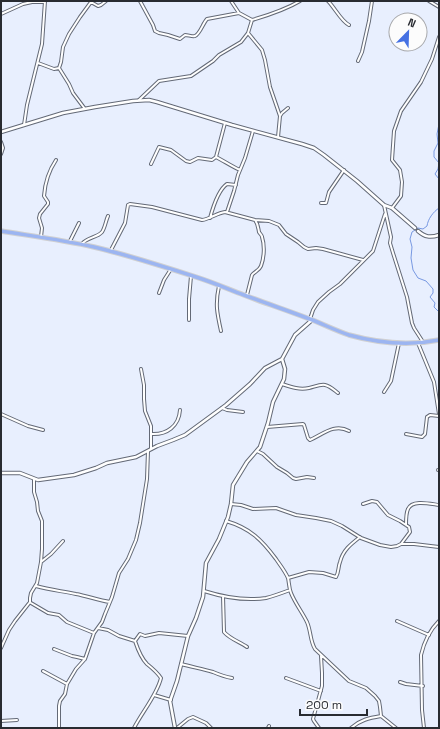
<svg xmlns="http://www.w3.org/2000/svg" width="440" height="729" font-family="'Space Grotesk',sans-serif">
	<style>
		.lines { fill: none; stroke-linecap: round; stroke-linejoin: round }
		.stream { stroke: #7899e2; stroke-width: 1 }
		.minor-casing { stroke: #636976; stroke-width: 4 }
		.tertiary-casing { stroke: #636976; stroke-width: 4.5 }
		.primary-casing { stroke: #d0d0d2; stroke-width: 5.5 }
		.minor { stroke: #fff; stroke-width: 2 }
		.tertiary { stroke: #fff; stroke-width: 2.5 }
		.primary { stroke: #9cb5f1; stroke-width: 3.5 }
	</style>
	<rect width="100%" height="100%" fill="#e8effe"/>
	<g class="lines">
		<!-- stream -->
		<path class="stream" d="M439 124 437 134 438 143 434 151V157L439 163 438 169 435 174 439 179
			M439 208C433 212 428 219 427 226L423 229 418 228 412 232 410 239 412 247 411 258 413 270 418 278 426 281 433 289V293L430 297 435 303 434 307 439 312"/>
		<defs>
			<path id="minor" d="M140 1 153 25 155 31 159 33 168 35 180 39 185 35C188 35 193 37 195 36 200 34 203 23 207 19L239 13
				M231 1 239 13 252 20C269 15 285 10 300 1
				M328 1C335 8 341 21 349 25
				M429 1 439 7
				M91 2 98 6 101 5 106 1
				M1 14 23 4 32 2H45
				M248 33 262 50 265 60 270 87 280 116
				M358 61 362 52 369 21 372 1
				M38 63 54 69 59 68
				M139 100 159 81 191 76 213 61 219 55 241 42 248 33 252 20
				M85 109 73 93 69 84 59 68 61 62 63 47 69 34 80 17 91 2
				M24 125 27 105 42 44 45 1
				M278 137 280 116 282 113 288 108
				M1 142 3 148 1 154
				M216 157 225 123
				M151 164 159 147 171 150 186 161 190 162 198 158 212 160 216 157C224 161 231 166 240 170
				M321 203H326L329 192 344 170
				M384 205 391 237 390 243 393 253 407 297 412 323 414 328 423 342
				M392 208 401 196 402 182 400 170 392 160 394 131 401 111 421 82 432 59 439 37
				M227 212 234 191 238 175 245 158 253 131
				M210 218C213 207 218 190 227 184L236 185
				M41 237 42 228 39 218 40 214 48 204V202L44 196C45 182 48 172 56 160
				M70 241 79 223
				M82 244C87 237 97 238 102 232 105 228 106 220 108 216
				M111 250 125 223 128 205 130 204 152 207 202 220C210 219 217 213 225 212L255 220 269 221 279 225 286 234 298 242 304 247 308 249 316 248 323 249 363 260
				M219 286C215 304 217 313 221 331
				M159 293 164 280 171 269
				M247 295 252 275C254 272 259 271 261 266 264 258 265 246 262 237 262 235 260 234 259 232 258 227 258 224 255 220
				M310 319 313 310 318 302 329 292 340 284 373 251 385 214
				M189 320V299L191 276
				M418 343 434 382 439 414
				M141 369 144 385V399L145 411 151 426V449
				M282 384C291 387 299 390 309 388 314 387 320 384 325 385 330 386 334 390 338 393
				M384 392 391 381 399 343
				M222 408 227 410 243 412
				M1 414 28 426 43 430
				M267 427 303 424 304 425 308 438 310 440C323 434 335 423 349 431
				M151 434C167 435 179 426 180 410
				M406 434 422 437 425 434 427 417 430 415 439 416
				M257 451 263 454 277 467 287 473 293 478 296 479 307 477 314 478
				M438 470H439
				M231 504 241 505 253 509 276 508 296 515 316 518 331 521 342 526 361 538 380 545 391 547 397 546 401 544H414L439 547
				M363 504 372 501 377 502 388 515 400 521 409 527 410 532 401 544
				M226 521C250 528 262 540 276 559 280 565 285 571 288 578 289 582 289 588 291 593 295 603 302 612 307 622 311 631 310 641 315 649L349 681 366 688 375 696 379 701 380 707 381 716 396 728
				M406 525C406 520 406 513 408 509 412 499 431 504 439 505
				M41 562 51 554 63 541
				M288 578 309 572 323 573 336 577C339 572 338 567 340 562 343 550 351 544 360 537
				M36 586C50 590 62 591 76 594 87 596 98 600 110 602
				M204 591C223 597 246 601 266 598 274 596 282 593 290 590
				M223 596 224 632C230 639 240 642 247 647
				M31 603 48 613 59 615 67 622 94 633
				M397 621 429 635
				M98 628 108 630 119 636 135 641
				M1 648 9 630 15 621 30 602V598L31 593 37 583 41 562 42 549V521L38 511 37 502 34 492V479
				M54 649 72 656 77 657 85 659
				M181 664C192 667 203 669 213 672 220 675 226 677 232 678
				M43 671 67 684
				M286 678 321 691
				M400 682 406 684 423 686
				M154 695 171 700
				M1 721 17 720
				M59 728V706L60 701 65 694 67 684 76 669 85 659 94 633 102 622 105 614 112 597 119 573 128 559 136 540 140 523 147 479 148 451
				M134 728C142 712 157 695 161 678 157 672 152 668 147 664 141 658 138 650 135 641L140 634 145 636 159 633 188 636
				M177 728 188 719 193 717 206 723 211 728
				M268 728 269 726
				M319 728 314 721 313 719 322 686V673L321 656
				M351 728C360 720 369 718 381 716
				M424 728 422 710 421 655C424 642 430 630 439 621"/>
			<path id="tertiary" d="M1 132 63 113 95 107 133 101 149 100 157 102 232 125 302 144 314 148 324 155 357 181 384 205 392 208 415 228
				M418 231C425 237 430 238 439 235
				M1 473H20L38 480 74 475 96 468 107 463 136 457 157 446 173 440 185 435 226 405 250 384 265 368 282 359 295 335 312 320
				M175 728 170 701 177 681 188 636 196 618 203 597 206 563 219 539 228 517 231 504 233 485 247 462 260 447 268 423 273 402 284 379 285 369 282 359"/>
			<path id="primary" d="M1 231C32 236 63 240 94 247 128 255 162 266 196 277 212 282 228 289 244 295 265 303 286 310 307 318 321 323 334 330 349 335 378 343 409 346 439 340"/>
		</defs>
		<!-- minor casing -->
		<use href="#minor" class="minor-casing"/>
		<!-- tertiary casing -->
		<use href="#tertiary" class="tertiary-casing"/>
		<!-- primary casing -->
		<use href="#primary" class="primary-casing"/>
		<!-- minor -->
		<use href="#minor" class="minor"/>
		<!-- tertiary -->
		<use href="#tertiary" class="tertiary"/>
		<!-- primary -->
		<use href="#primary" class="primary"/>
	</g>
	<!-- border -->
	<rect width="440" height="729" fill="none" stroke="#282b31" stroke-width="4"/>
	<!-- north arrow -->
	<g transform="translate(408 32) rotate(23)"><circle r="19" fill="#fcfcfc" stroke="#a7a8ab"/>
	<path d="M0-3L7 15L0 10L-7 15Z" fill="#4571e3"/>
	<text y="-6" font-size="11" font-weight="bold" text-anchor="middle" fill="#282b31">N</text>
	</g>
	<!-- scale -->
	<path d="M300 709v6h67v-6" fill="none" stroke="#282b31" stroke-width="2"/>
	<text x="306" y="709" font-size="12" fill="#282b31" stroke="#fcfcfc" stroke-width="3" paint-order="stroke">200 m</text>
</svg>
